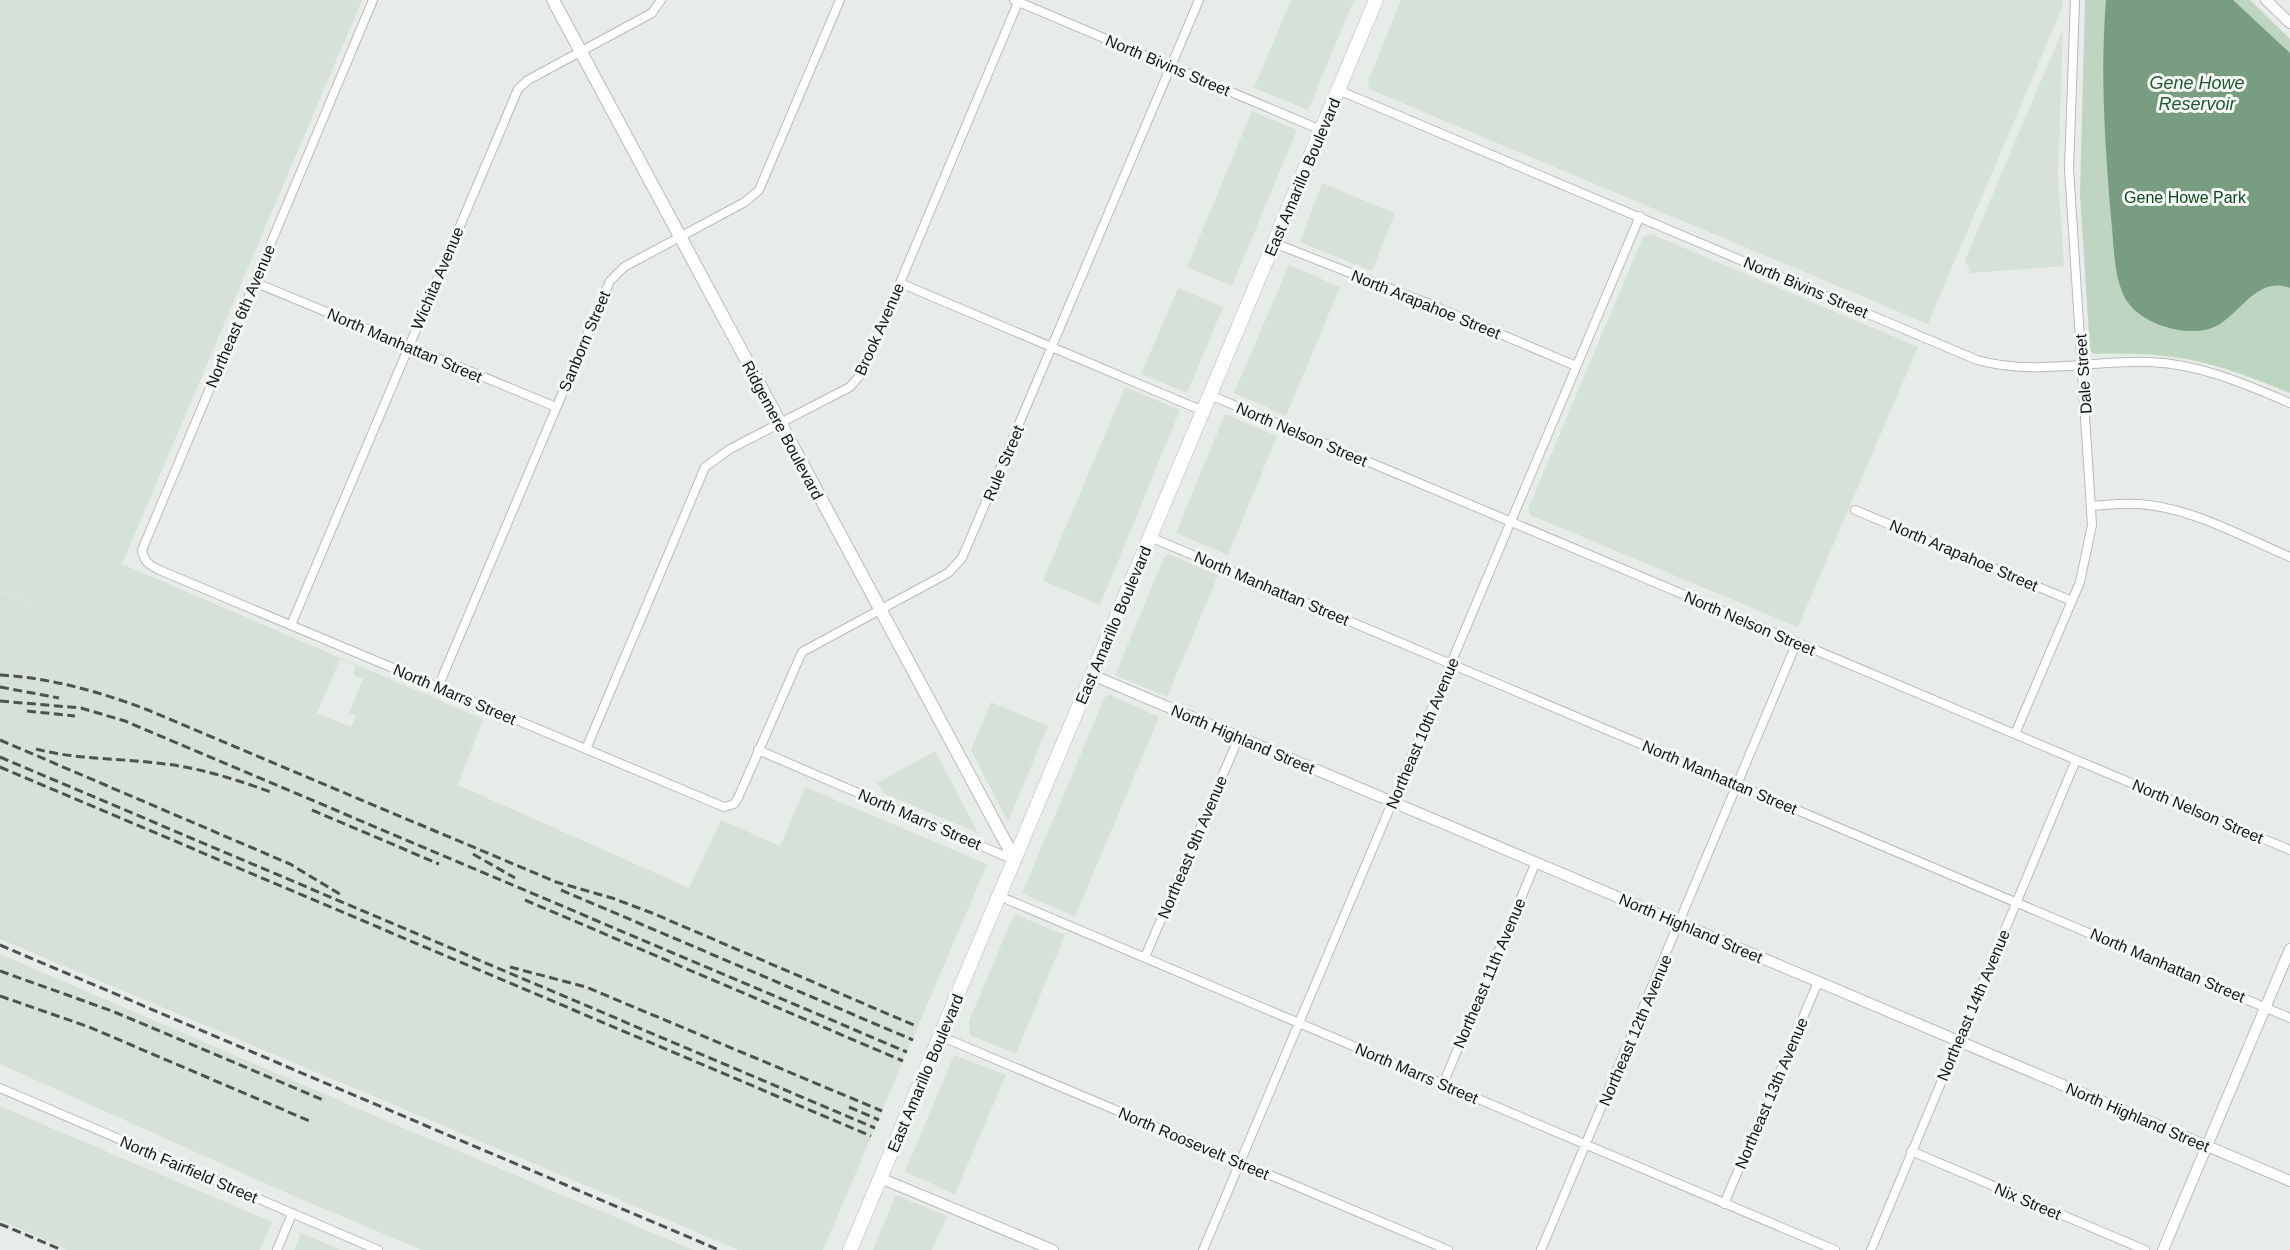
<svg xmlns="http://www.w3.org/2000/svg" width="2290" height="1250" font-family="Helvetica,sans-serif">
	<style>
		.built { fill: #d6e1d7; fill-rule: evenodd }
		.green { fill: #bed5c2 }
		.water { fill: #799d80 }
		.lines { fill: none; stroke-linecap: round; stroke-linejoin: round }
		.minor-casing { stroke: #b8bcb8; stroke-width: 10 }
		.tertiary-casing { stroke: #b8bcb8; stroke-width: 12 }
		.secondary-casing { stroke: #b8bcb8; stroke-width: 14 }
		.trunk-casing { stroke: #b8bcb8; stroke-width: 15 }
		.minor { stroke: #fff; stroke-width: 8 }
		.tertiary { stroke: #fff; stroke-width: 10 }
		.secondary { stroke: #fff; stroke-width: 12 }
		.trunk { stroke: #fff; stroke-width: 14 }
		.rail { stroke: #4f5250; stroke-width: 3; stroke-dasharray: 9 4.5; stroke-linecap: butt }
		.labels { text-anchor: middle; stroke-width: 6; stroke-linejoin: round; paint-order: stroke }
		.street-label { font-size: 16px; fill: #151716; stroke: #f5f9f5 }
		.park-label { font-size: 16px; fill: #0d4821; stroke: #f5f9f5 }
		.water-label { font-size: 18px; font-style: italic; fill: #205830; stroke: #f5f9f5 }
	</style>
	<rect width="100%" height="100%" fill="#e7ece8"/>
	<!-- built -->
	<path class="built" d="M0 0H362L122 564 483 719 458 785 689 888 721 820 780 846 805 787 987 864 823 1250H739L0 939V591L44 609 0 590ZM340 659 356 665 353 675 363 679 349 713 356 716 351 727 317 713Z
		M1291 0H1354L1308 110 1254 88Z
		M1401 0H2063L2062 8 1928 324 1369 89 1368 81Z
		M2063 29 2058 176 2064 266 1970 273 1965 260Z
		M1252 111 1297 130 1232 286 1187 267Z
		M1322 183 1395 213 1372 271 1300 242Z
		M1651 234 1918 347 1798 627 1530 515 1528 509 1643 237Z
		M1289 265 1340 287 1286 416 1234 393Z
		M1178 288 1223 307 1187 393 1141 374Z
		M1125 387 1180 410 1100 605 1043 581Z
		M1225 414 1277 436 1228 555 1176 533Z
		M1168 554 1218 575 1167 697 1115 675 1164 558Z
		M1110 695 1159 717 1075 917 1022 893 1105 697Z
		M991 702 1048 726 1008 822 971 750Z
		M935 751 947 773 978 833 883 793 877 783Z
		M1016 915 1065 935 1016 1054 970 1035 969 1021 1013 917Z
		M0 954 387 1121 693 1250H422L289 1194 0 1064Z
		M954 1055 1006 1075 955 1194 905 1172Z
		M0 1106 272 1222 260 1250H68L0 1220Z
		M898 1196 947 1216 932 1250H873L895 1197Z
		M301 1233 341 1250H294Z"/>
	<!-- green -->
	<path class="green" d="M2085 0H2250L2290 39V393C2215 362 2176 351 2094 354L2090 351 2080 195Z"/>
	<!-- water -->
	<path class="water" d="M2106 0H2233L2290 53V288C2252 274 2238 324 2205 330 2178 335 2135 322 2123 294 2113 271 2114 242 2111 218 2105 145 2100 73 2106 0Z"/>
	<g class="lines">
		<defs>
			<path id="minor" d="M373 0 142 550C144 561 148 564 157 569L724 807 734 804 738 798 802 652 948 573 962 558 1199 0
				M1014 0 1321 130
				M1338 90 1977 360C2034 376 2092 360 2150 362 2200 364 2245 384 2290 403
				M1274 243 1432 305 1576 366
				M254 282 556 407
				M900 283 1203 411
				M1210 395 2290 850
				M2092 506C2108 505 2123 503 2138 504 2191 507 2243 537 2290 557
				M1855 510 2072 601
				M1150 537 2290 1018
				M291 625 518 89 528 80 652 13 661 0
				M438 687 610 281 624 267 745 202 759 190 840 0
				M2015 734 2080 582 2092 525 2069 169 2075 0
				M586 749 705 467 730 449 850 387 862 373 1019 0
				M758 750 1014 860
				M999 896 1835 1250
				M1145 957 1239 737
				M940 1036 1448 1250
				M1443 1084 1536 862
				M0 1088 378 1250
				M1911 1151 2145 1250
				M1724 1204 1818 982
				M277 1250 292 1214
				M1203 1250 1640 216
				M1541 1250 1797 642
				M1871 1250 2076 760"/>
			<path id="tertiary" d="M2266 0 2290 23
				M1092 675 2290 1181
				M880 1178 1053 1250
				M2163 1250 2290 949"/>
			<path id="secondary" d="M553 0 1015 860"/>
			<path id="trunk" d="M850 1250 1376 0"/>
		</defs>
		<!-- minor casing -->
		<use href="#minor" class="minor-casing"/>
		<!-- tertiary casing -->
		<use href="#tertiary" class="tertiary-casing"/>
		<!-- secondary casing -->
		<use href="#secondary" class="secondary-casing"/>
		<!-- trunk casing -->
		<use href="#trunk" class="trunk-casing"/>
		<!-- minor -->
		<use href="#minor" class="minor"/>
		<!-- tertiary -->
		<use href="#tertiary" class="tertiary"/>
		<!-- secondary -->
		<use href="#secondary" class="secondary"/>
		<!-- trunk -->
		<use href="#trunk" class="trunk"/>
		<!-- rail -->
		<path class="rail" d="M0 675C51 678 101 692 148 710L556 882 612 898 652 913 916 1026
			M0 687 59 698
			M0 701 81 708 125 721 907 1052
			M27 711 75 716
			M0 740 290 864 343 896
			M36 749C78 760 122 758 165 764 201 768 237 780 271 792
			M0 757 875 1128
			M0 767 871 1136
			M312 810 439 864
			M473 854 515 878
			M561 890 913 1040
			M525 900 903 1061
			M0 945 719 1250
			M510 967 586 987 882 1111
			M0 971 112 1011 323 1100
			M0 996 89 1027 312 1122
			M849 1107 879 1120
			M0 1224 62 1250"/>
	</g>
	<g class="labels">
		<!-- street labels -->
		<g class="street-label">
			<text transform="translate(1168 65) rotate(23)" y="6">North Bivins Street</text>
			<text transform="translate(1302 177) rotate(-67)" y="6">East Amarillo Boulevard</text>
			<text transform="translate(437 278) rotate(-67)" y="6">Wichita Avenue</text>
			<text transform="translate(1806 287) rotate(23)" y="6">North Bivins Street</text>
			<text transform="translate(1426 304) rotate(22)" y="6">North Arapahoe Street</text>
			<text transform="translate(240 316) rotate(-67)" y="6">Northeast 6th Avenue</text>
			<text transform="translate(879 329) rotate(-66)" y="6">Brook Avenue</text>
			<text transform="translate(584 341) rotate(-67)" y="6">Sanborn Street</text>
			<text transform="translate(405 345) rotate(23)" y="6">North Manhattan Street</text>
			<text transform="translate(2083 374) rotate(-94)" y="6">Dale Street</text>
			<text transform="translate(783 430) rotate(62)" y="6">Ridgemere Boulevard</text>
			<text transform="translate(1302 434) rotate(23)" y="6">North Nelson Street</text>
			<text transform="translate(1003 463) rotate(-67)" y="6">Rule Street</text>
			<text transform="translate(1964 555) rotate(23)" y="6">North Arapahoe Street</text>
			<text transform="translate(1272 588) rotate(23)" y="6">North Manhattan Street</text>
			<text transform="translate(1750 623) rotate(23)" y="6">North Nelson Street</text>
			<text transform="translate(1113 625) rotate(-67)" y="6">East Amarillo Boulevard</text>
			<text transform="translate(455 694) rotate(23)" y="6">North Marrs Street</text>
			<text transform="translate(1422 733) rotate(-67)" y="6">Northeast 10th Avenue</text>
			<text transform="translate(1243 739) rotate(23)" y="6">North Highland Street</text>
			<text transform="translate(1720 777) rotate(23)" y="6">North Manhattan Street</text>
			<text transform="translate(2198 811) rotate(23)" y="6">North Nelson Street</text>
			<text transform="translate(920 819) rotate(23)" y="6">North Marrs Street</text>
			<text transform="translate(1192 847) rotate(-67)" y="6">Northeast 9th Avenue</text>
			<text transform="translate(1691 928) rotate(23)" y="6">North Highland Street</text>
			<text transform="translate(2168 965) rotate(23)" y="6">North Manhattan Street</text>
			<text transform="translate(1489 973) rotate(-67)" y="6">Northeast 11th Avenue</text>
			<text transform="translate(1973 1005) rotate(-67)" y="6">Northeast 14th Avenue</text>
			<text transform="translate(1635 1030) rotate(-67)" y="6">Northeast 12th Avenue</text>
			<text transform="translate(925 1073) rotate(-67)" y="6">East Amarillo Boulevard</text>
			<text transform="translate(1417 1073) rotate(23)" y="6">North Marrs Street</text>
			<text transform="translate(1771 1093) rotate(-67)" y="6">Northeast 13th Avenue</text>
			<text transform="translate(2138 1117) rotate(23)" y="6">North Highland Street</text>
			<text transform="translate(1194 1143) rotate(23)" y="6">North Roosevelt Street</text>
			<text transform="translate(189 1169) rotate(23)" y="6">North Fairfield Street</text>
			<text transform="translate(2028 1201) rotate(23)" y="6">Nix Street</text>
		</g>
		<!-- park labels -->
		<g class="park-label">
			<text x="2185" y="203">Gene Howe Park</text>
		</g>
		<!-- water labels -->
		<g class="water-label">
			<text x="2197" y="89">Gene Howe<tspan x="2197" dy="21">Reservoir</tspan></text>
		</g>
	</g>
</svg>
